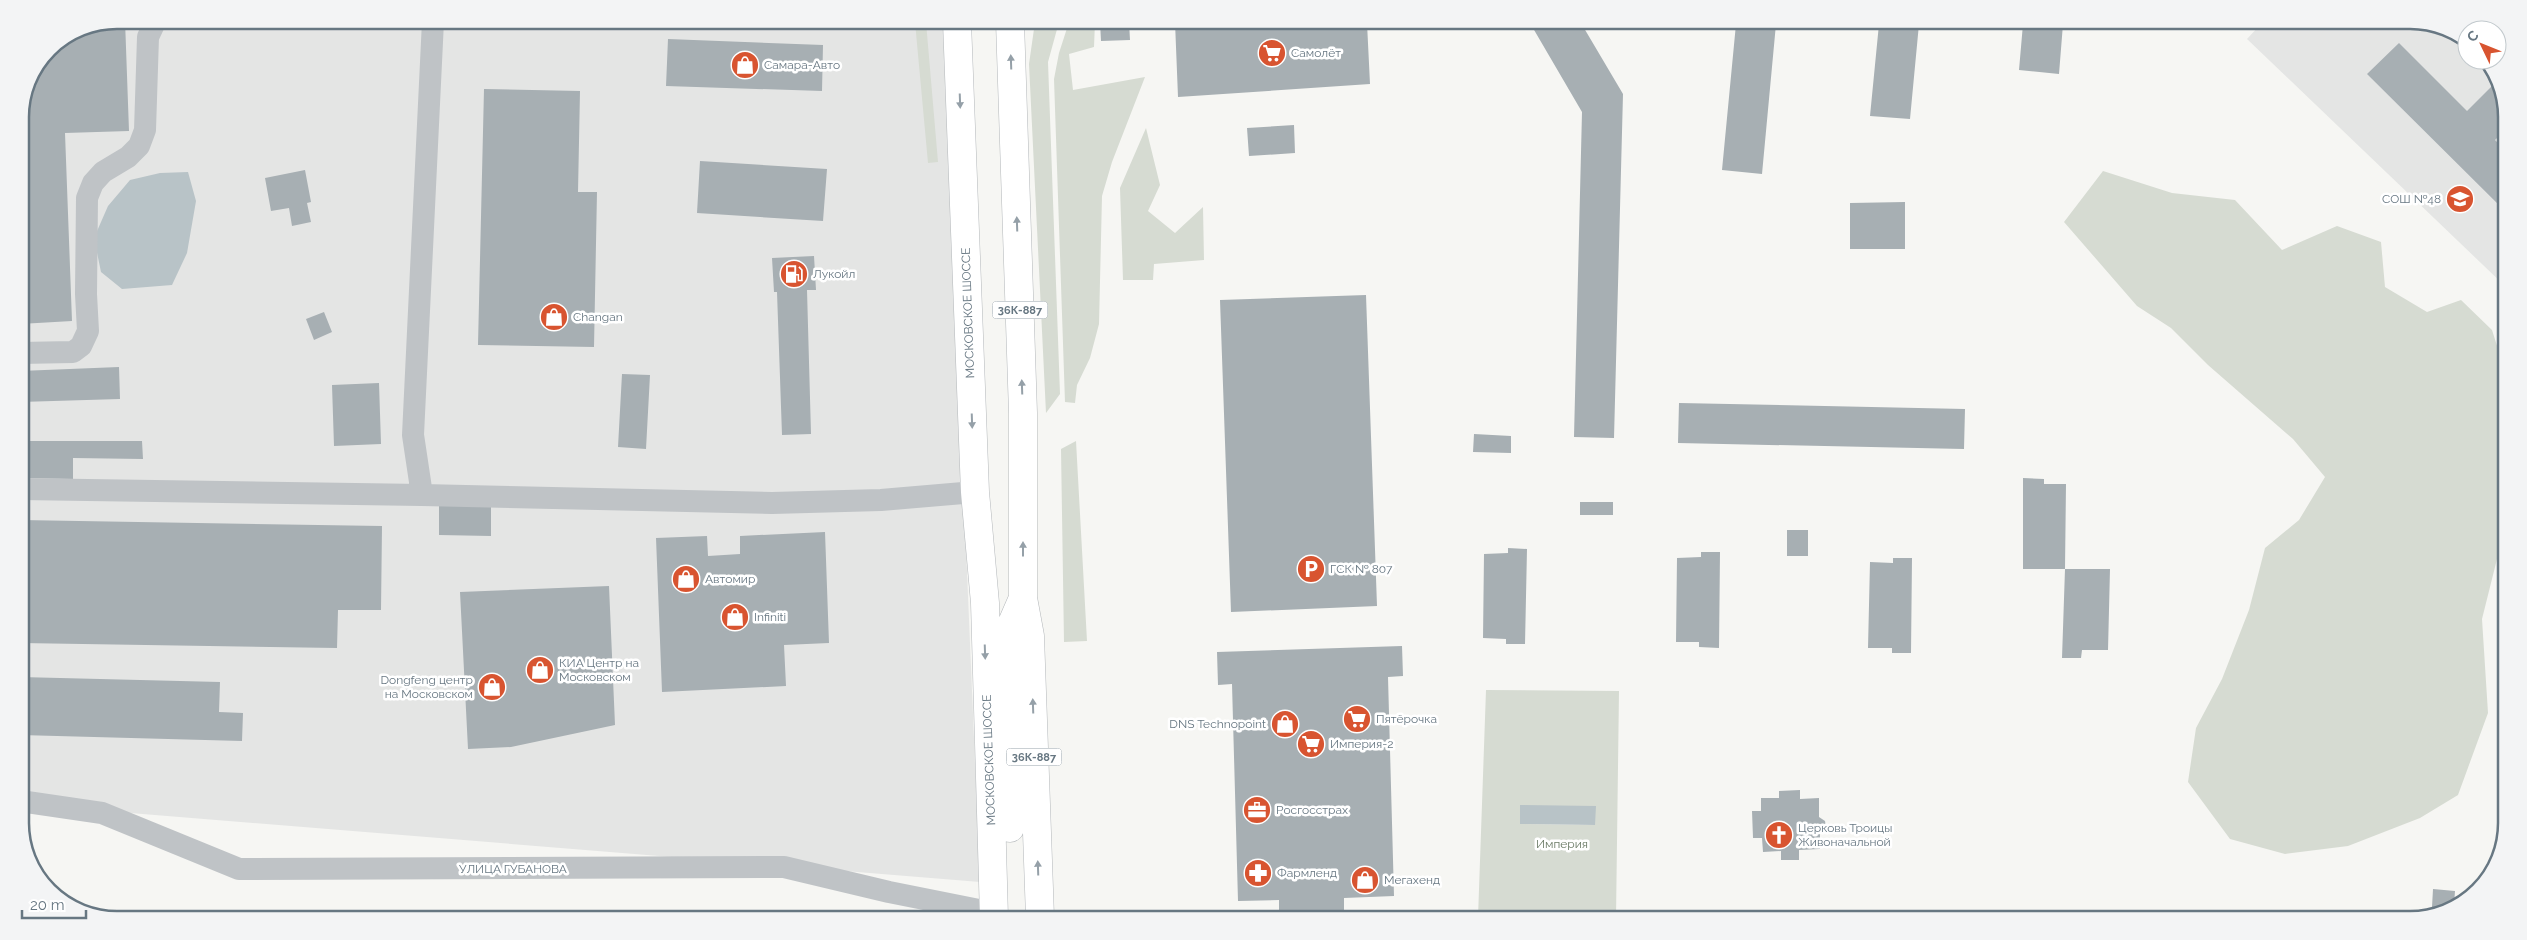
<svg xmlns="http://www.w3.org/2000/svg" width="2527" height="940" font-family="Raleway,sans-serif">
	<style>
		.built { fill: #e4e5e4 }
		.green { fill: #d6dbd2; fill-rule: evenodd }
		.water { fill: #b8c3c7 }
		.building { fill: #a7afb3 }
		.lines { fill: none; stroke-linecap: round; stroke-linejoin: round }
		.major-casing { stroke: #b3b7ba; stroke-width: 29 }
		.minor { stroke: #bfc3c6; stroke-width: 22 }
		.major { stroke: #fff; stroke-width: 28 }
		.oneway { fill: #95a0a8 }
		.labels { text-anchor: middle; stroke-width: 5; stroke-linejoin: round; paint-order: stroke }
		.shield { fill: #fff; stroke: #95a0a8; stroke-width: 1 }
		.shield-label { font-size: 11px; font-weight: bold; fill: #677782 }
		.poi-label { font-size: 12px; fill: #677782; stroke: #fff; text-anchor: start }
		.street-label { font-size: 12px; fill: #677782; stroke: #fff }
		.park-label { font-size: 12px; fill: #6a7a65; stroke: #fff }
		.rim { fill: none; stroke: #677782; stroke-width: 2.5 }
	</style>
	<rect width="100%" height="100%" fill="#f6f6f3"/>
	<!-- built -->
	<path class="built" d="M117 20 944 22 980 882 20 804V111L27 80 49 48 80 27Z
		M2260 25H2441L2467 44V60H2488L2507 110 2506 287 2247 39Z"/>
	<!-- green -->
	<path class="green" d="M915 22H926L938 162 928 163Z
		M1035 22H1059L1048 62 1060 394 1046 413 1029 64Z
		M1069 22H1095L1094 47 1069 54 1073 90 1145 77 1112 162 1102 196 1099 324 1090 358 1077 385 1075 403 1065 402 1054 79 1059 53Z
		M1146 128 1160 185 1148 211 1175 233 1203 207 1204 260 1154 264 1153 280H1123L1120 188Z
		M2103 171 2172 193 2235 200 2282 250 2337 226 2381 242 2385 287 2427 312 2461 300 2492 330 2505 371 2504 543H2501L2482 619 2488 713 2458 795 2420 818 2348 846 2285 854 2230 839 2188 782 2196 728 2222 679 2249 610 2265 548 2299 520 2325 477 2293 439 2208 365 2171 328 2137 306 2064 222Z
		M1076 441 1087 641 1064 642 1061 449Z
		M1486 690 1619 691 1616 918H1478ZM1595 806V825L1520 824Z"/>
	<!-- water -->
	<path class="water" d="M188 172 196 201 187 253 172 285 122 289 101 272 94 238 108 206 130 180 160 173Z
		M1520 805 1596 806 1595 825 1520 824Z"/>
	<!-- building -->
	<path class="building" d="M117 20H125L129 131 65 133 72 321 20 324V111L27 80 49 48 80 27Z
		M1100 22H1129L1130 40 1101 41Z
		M1175 22 1367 23 1370 84 1178 97Z
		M1530 23H1581L1623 94 1614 438 1574 437 1582 112Z
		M1736 24H1776L1762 174 1722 170Z
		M1879 24H1919L1910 119 1870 116Z
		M2023 24H2063L2059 74 2019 70Z
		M668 39 823 45 822 91 666 86Z
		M2399 43 2467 111 2496 82 2507 110V128L2495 140 2506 151V212L2367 74Z
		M484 89 580 91 578 192H597L594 347 478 345Z
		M1294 125 1295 153 1249 156 1247 128Z
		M700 161 827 169 823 221 697 213Z
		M305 170 311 202 307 203 311 222 292 226 289 208 271 211 265 178Z
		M1905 202V249H1850V203Z
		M814 256 816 290H807L811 434 782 435 777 292H774L772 258Z
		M1366 295 1377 606 1231 612 1220 300Z
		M324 312 332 332 314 340 306 319Z
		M119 367 120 399 20 402V371Z
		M622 374 650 375 646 449 618 447Z
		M379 383 381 444 334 446 332 385Z
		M1679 403 1965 409 1964 449 1678 443Z
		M1474 434 1511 436V453L1473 452Z
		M20 441H142L143 459 73 458V479L20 478Z
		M2023 478 2044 479V484H2066L2065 569H2023Z
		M1580 502H1613V515H1580Z
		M439 503 491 504V536L439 535Z
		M20 520 382 526 381 610H338L337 648 20 643Z
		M1787 530H1808V556H1787Z
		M825 532 829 643 784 645 786 686 662 692 656 538 707 536 708 556 740 554V536Z
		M1508 548 1527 549 1525 644H1506V639L1483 638 1484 554 1508 553Z
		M1701 552H1720L1719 648 1699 647V642H1676L1677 558 1701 557Z
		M1893 558H1912L1911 653H1892V648H1868L1870 562 1893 563Z
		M2065 569H2110L2108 650H2082L2081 658H2062Z
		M609 586 615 725 511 747 468 749 460 592Z
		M1402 646 1403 676 1388 677 1394 896 1344 898V918L1279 917V900L1238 901 1232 684 1218 685 1217 652Z
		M20 677 220 682 219 712 243 713 242 741 20 735Z
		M1800 790V799L1819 798V817L1825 821 1826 827 1820 834V849L1799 850V860H1781V851L1763 852 1762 838H1753L1752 811H1761V798H1779V791Z
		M2433 889 2455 891 2454 905 2445 908 2432 907Z
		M340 910 453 912V916L340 915Z
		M82 912 116 913V915H86Z"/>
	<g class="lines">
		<defs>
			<path id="major" d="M957 22 975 492 985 603 994 917
				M1010 22 1023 413V598L1030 636 1040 917
				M1010 828 1006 637 1023 598"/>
		</defs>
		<!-- major casing -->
		<use href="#major" class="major-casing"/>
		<!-- minor -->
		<path class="minor" d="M20 353 73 352 81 346 88 331 86 294 87 198 93 183 103 172 128 157 139 146 145 130 148 37 156 20
			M20 489 422 495 772 503 881 500 975 492
			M422 495 413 435 433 21
			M20 801 102 813 239 869 784 867 889 892 994 913"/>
		<!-- major -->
		<use href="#major" class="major"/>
	</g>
	<!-- one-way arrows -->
	<defs><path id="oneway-solid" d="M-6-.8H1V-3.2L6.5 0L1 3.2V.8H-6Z" transform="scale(1.25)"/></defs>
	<g class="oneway">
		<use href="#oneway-solid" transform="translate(1011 62) rotate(-92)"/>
		<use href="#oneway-solid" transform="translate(960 101) rotate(88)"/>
		<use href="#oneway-solid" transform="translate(1017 224) rotate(-92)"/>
		<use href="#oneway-solid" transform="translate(1022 387) rotate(-92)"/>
		<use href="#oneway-solid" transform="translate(972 421) rotate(88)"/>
		<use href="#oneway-solid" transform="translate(1023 549) rotate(-90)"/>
		<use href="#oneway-solid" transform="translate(985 652) rotate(88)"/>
		<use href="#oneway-solid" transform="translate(1033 706) rotate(-92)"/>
		<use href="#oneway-solid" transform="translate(1038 868) rotate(-92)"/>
	</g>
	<!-- icons -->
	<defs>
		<symbol id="supermarket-disc" viewBox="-11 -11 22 22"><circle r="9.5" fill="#d85430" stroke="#fff"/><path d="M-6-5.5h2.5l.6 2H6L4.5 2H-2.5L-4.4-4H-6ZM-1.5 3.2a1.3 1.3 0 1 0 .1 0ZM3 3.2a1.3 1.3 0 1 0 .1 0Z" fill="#fff"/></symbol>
		<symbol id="shop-disc" viewBox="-11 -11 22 22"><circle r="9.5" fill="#d85430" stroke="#fff"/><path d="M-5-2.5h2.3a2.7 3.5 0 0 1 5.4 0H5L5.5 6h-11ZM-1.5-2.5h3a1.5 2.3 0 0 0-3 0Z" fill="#fff"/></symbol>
		<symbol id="school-disc" viewBox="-11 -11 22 22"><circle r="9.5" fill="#d85430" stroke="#fff"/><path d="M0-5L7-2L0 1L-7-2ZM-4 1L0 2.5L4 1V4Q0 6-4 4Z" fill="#fff"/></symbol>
		<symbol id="fuel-disc" viewBox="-11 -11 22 22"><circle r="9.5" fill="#d85430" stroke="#fff"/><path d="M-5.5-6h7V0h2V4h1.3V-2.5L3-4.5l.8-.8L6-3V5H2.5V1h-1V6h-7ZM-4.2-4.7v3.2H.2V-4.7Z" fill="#fff"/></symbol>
		<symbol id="parking-disc" viewBox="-11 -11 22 22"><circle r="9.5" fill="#d85430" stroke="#fff"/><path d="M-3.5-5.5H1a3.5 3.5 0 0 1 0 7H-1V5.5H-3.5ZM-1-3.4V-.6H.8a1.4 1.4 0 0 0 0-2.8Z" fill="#fff"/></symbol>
		<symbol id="office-disc" viewBox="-11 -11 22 22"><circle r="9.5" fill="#d85430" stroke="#fff"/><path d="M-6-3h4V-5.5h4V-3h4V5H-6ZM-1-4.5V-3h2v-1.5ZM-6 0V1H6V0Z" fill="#fff"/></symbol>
		<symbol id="church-disc" viewBox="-11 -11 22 22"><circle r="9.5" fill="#d85430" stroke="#fff"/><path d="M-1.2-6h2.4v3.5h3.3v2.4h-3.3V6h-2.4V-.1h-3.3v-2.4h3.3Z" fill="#fff"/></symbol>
		<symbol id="pharmacy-disc" viewBox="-11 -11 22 22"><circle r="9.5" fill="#d85430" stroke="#fff"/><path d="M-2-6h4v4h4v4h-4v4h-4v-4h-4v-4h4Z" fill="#fff"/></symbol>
	</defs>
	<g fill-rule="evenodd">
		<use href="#supermarket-disc" x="1256" y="37" width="32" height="32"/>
		<use href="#shop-disc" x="729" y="49" width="32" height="32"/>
		<use href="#school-disc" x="2444" y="183" width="32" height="32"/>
		<use href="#fuel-disc" x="778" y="258" width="32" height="32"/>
		<use href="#shop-disc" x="538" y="301" width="32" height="32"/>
		<use href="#parking-disc" x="1295" y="553" width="32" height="32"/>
		<use href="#shop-disc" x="670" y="563" width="32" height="32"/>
		<use href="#shop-disc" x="719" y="601" width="32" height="32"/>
		<use href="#shop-disc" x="524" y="654" width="32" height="32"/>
		<use href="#shop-disc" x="476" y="671" width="32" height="32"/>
		<use href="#supermarket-disc" x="1341" y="703" width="32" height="32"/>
		<use href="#shop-disc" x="1269" y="708" width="32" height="32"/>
		<use href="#supermarket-disc" x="1295" y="728" width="32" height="32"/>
		<use href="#office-disc" x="1241" y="794" width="32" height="32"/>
		<use href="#church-disc" x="1763" y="819" width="32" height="32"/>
		<use href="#pharmacy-disc" x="1242" y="857" width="32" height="32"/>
		<use href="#shop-disc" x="1349" y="864" width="32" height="32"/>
	</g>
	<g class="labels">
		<!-- shield labels -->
		<g class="shield">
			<rect x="992.5" y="301.5" width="55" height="17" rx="4"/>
			<rect x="1006.5" y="748.5" width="55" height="17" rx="4"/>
		</g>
		<g class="shield-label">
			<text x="1020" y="314">36К-887</text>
			<text x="1034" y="761">36К-887</text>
		</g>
		<!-- poi labels -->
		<g class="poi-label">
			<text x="1291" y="57">Самолёт</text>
			<text x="764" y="69">Самара-Авто</text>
			<text x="2441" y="203" text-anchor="end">СОШ №48</text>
			<text x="813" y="278">Лукойл</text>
			<text x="573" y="321">Changan</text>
			<text x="1330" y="573">ГСК № 807</text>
			<text x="705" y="583">Автомир</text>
			<text x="754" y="621">Infiniti</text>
			<text x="559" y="667">КИА Центр на<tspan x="559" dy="14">Московском</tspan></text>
			<text x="473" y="684" text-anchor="end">Dongfeng центр<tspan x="473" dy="14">на Московском</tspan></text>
			<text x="1376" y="723">Пятёрочка</text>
			<text x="1266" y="728" text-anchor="end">DNS Technopoint</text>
			<text x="1330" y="748">Империя-2</text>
			<text x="1276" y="814">Росгосстрах</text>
			<text x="1798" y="832">Церковь Троицы<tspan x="1798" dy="14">Живоначальной</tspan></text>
			<text x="1277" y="877">Фармленд</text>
			<text x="1384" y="884">Мегахенд</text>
		</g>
		<!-- street labels -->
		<g class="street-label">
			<text transform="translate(968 313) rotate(-92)" y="4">МОСКОВСКОЕ ШОССЕ</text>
			<text transform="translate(989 760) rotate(-92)" y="4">МОСКОВСКОЕ ШОССЕ</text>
			<text x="513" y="873">УЛИЦА ГУБАНОВА</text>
		</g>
		<!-- park labels -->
		<g class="park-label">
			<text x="1562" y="848">Империя</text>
		</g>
	</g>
	<!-- crop -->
	<path d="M0 0H2527V940H0ZM117 29H2410A88 88 0 0 1 2498 117V823A88 88 0 0 1 2410 911H117A88 88 0 0 1 29 823V117A88 88 0 0 1 117 29Z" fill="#f3f4f5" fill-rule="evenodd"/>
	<path class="rim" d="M117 29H2410A88 88 0 0 1 2498 117V823A88 88 0 0 1 2410 911H117A88 88 0 0 1 29 823V117A88 88 0 0 1 117 29Z"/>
	<!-- north arrow -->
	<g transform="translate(2482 45) rotate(313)"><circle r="24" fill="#ffffff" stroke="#c2c9cd"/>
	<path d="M0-4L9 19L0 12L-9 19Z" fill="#d85430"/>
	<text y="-8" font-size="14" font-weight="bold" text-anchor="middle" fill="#677782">С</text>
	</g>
	<!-- scale -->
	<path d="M22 910v8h64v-8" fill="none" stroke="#677782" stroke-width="2.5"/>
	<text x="30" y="910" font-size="15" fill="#677782" stroke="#ffffff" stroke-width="4" paint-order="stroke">20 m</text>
</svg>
